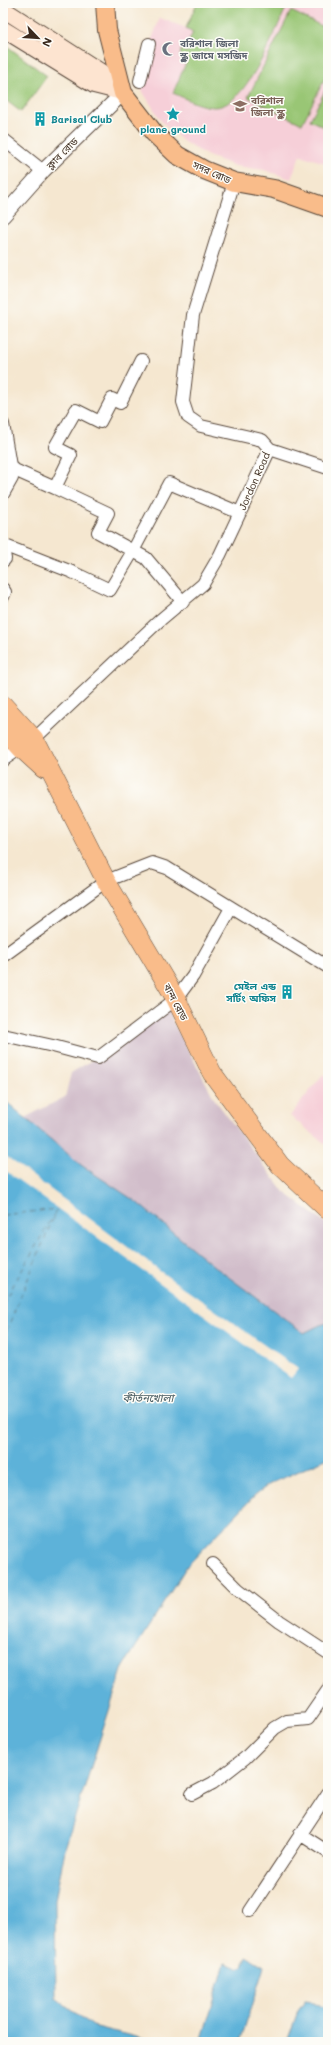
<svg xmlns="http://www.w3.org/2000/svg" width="331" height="2045" font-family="Mali,'Noto Sans Bengali',sans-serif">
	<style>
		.built { fill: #f6cfd8 }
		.industrial { fill: #d1bdca }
		.green { fill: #99c674; stroke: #6a7849 }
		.water { fill: #5db2d9; stroke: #4c6e7c }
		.pier { fill: #f5e7d0 }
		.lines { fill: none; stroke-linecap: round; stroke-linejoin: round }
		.ferry { stroke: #475a5f; stroke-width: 1; stroke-dasharray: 5 4; stroke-linecap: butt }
		.minor-casing { stroke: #574639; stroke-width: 14 }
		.tertiary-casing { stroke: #574639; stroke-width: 16 }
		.secondary-casing { stroke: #574639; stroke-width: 18 }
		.primary-casing { stroke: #574639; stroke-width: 20 }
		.trunk-casing { stroke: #574639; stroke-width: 20 }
		.minor { stroke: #fff; stroke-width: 12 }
		.tertiary { stroke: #fff; stroke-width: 14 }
		.secondary { stroke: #fde4d0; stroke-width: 16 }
		.primary { stroke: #f9bc8a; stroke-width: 18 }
		.trunk { stroke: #f9bc8a; stroke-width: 19 }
		.labels { text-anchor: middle; stroke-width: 3; stroke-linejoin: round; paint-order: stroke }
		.worship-label { font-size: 10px; font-weight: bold; fill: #5b616d; stroke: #fdfcf7; text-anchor: start }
		.education-label { font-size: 10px; font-weight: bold; fill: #785e54; stroke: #fdfcf7; text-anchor: start }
		.culture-label { font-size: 10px; font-weight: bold; fill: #0d838f; stroke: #fdfcf7; text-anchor: start }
		.street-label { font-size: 10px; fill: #3b2a1e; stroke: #fdfcf7 }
		.water-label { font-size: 11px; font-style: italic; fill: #475a5f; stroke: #fdfcf7 }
	</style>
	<rect width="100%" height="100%" fill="#fdfcf7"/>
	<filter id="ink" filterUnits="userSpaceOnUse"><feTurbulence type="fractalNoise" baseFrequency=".025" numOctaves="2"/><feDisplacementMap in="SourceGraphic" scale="8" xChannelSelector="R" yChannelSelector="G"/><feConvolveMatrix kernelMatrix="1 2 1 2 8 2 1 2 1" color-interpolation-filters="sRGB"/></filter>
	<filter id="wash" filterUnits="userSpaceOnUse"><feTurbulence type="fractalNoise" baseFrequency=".012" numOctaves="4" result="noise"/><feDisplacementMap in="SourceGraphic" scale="16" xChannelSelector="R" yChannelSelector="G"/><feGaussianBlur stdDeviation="0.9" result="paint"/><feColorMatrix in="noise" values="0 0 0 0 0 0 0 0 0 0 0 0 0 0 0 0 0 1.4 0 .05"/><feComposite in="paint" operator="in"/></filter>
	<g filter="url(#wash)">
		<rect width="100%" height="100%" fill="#f5e7d0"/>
		<!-- built -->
		<path class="built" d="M197 3H328V164L300 155 291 179 264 170 235 166 208 156 184 142 162 122 141 89V81L150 44 160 18 186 28Z
			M323 1074 328 1077V1146L290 1116Z"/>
		<!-- industrial -->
		<path class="industrial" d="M169 1007 172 1020 215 1100 284 1192 328 1225V1331L320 1346 3 1129 65 1097 71 1073 128 1038Z"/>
		<!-- green -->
		<path class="green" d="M197 3H263L274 8 276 4 286 8C274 34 251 91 226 104 210 113 187 99 173 93L188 58 185 56 184 59 180 57 181 50 187 52 192 43 189 41 193 32 186 28Z
			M291 11 328 29V72L302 124 248 97Z
			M3 43 47 76 21 112 3 98Z
			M328 85V129L310 120Z"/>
		<!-- water -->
		<path class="water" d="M3 1099 81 1165 135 1201 215 1267 304 1333 320 1325 328 1323V1458L270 1484 256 1494 187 1566 123 1667 66 1845 55 1900 56 1998 93 2026 155 2042H3Z
			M247 1956 264 1966 263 1970 240 2042H201L225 1963 239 1968 243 1966Z
			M305 2001 314 2002 328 2010V2042H287L298 2011Z"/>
		<!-- pier -->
		<path class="pier" d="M3 1154 161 1272 298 1369 291 1378 3 1169Z"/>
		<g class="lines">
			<!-- ferry -->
			<path class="ferry" d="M3 1215 57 1209
				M3 1303 55 1213
				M3 1339 57 1209"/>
		</g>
	</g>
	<g filter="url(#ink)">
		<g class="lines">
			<defs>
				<path id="minor" d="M140 81 149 44
					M3 139 43 171
					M3 424 12 478 3 494
					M270 449 328 468
					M10 468 55 488 71 455 55 447 76 410 100 422 112 399 120 403 141 361
					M55 488 108 513 98 532 146 558 183 602
					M3 545 72 572 110 590 133 551 169 483 240 513
					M3 547 5 559 3 561
					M3 589 5 592 3 597
					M3 760 34 739 159 621 203 584 220 555 270 449 262 440 201 426 188 417 183 402 193 315 234 182
					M3 956 106 881 152 863 167 868 328 967
					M3 1035 53 1046 98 1058 176 999 193 976 231 908
					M213 1564 238 1589 279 1621 328 1653
					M192 1794 213 1783 245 1758 275 1728 287 1721 308 1719 328 1690
					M300 1834 328 1852
					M250 1911 328 1793"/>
				<path id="tertiary" d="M3 216 43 171 123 93"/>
				<path id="secondary" d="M3 9 101 72 123 93
					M3 29 94 85 122 92"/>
				<path id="primary" d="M105 3 107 30 123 93 154 133 177 155 204 170 234 182 274 189 328 208"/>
				<path id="trunk" d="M3 705 34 739 106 881 176 999 212 1073 280 1165 328 1210
					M3 728 21 748 44 769"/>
			</defs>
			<!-- minor casing -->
			<use href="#minor" class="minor-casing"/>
			<!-- tertiary casing -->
			<use href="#tertiary" class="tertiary-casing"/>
			<!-- secondary casing -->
			<use href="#secondary" class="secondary-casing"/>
			<!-- primary casing -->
			<use href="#primary" class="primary-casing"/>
			<!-- trunk casing -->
			<use href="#trunk" class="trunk-casing"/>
			<!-- minor -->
			<use href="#minor" class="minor"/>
			<!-- tertiary -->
			<use href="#tertiary" class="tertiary"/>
			<!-- secondary -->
			<use href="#secondary" class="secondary"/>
			<!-- primary -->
			<use href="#primary" class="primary"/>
			<!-- trunk -->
			<use href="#trunk" class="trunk"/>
		</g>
	</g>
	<!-- icons -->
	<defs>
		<symbol id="mosque-bare" viewBox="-9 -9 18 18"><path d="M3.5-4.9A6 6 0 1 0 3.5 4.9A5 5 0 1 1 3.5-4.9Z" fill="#6b7280" stroke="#fdfcf7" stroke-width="2.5" paint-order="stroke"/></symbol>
		<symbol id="school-bare" viewBox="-9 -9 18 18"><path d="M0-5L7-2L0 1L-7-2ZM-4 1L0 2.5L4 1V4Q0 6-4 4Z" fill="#8d6e63" stroke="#fdfcf7" stroke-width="2.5" paint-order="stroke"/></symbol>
		<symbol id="sight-bare" viewBox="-9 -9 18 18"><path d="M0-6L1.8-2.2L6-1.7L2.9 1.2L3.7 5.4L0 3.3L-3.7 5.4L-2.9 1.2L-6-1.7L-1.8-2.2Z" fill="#0f9aa8" stroke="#fdfcf7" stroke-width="2.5" paint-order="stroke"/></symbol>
		<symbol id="building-bare" viewBox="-9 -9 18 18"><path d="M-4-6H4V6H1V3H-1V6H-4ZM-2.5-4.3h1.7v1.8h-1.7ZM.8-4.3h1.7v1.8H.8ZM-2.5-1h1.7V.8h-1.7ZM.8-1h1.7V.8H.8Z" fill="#0f9aa8" stroke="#fdfcf7" stroke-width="2.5" paint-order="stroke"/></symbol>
	</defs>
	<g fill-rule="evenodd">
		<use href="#mosque-bare" x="159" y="39" width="20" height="20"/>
		<use href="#school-bare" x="230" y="96" width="20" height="20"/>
		<use href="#sight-bare" x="163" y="104" width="20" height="20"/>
		<use href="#building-bare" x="30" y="109" width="20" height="20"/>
		<use href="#building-bare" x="277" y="982" width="20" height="20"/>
	</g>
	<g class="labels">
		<!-- worship labels -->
		<g class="worship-label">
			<text x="180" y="47">বরিশাল জিলা<tspan x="180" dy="12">স্কুল জামে মসজিদ</tspan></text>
		</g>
		<!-- education labels -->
		<g class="education-label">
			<text x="251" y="104">বরিশাল<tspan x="251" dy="12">জিলা স্কুল</tspan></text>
		</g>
		<!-- culture labels -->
		<g class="culture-label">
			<text x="51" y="123">Barisal Club</text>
			<text x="173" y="133" text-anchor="middle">plane ground</text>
			<text x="276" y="990" text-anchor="end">মেইল এন্ড<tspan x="276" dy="12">সর্টিং অফিস</tspan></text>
		</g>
		<!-- street labels -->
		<g class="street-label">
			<text transform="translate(62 153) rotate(-45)" y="4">ক্লাব রোড</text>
			<text transform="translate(212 172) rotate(24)" y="4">সদর রোড</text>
			<text transform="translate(254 481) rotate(-66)" y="4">Jordon Road</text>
			<text transform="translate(176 1002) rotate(62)" y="4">বান্দ রোড</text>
		</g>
		<!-- water labels -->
		<g class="water-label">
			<text x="148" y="1402">কীর্তনখোলা</text>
		</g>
	</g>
	<!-- margin -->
	<rect width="331" height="2045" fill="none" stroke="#fdfcf7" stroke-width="16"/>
	<!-- north arrow -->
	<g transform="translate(38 38) rotate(115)" stroke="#fdfcf7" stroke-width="3" paint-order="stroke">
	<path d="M0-3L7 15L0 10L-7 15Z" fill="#3b2a1e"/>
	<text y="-6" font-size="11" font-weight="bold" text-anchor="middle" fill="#3b2a1e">N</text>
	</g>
</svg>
